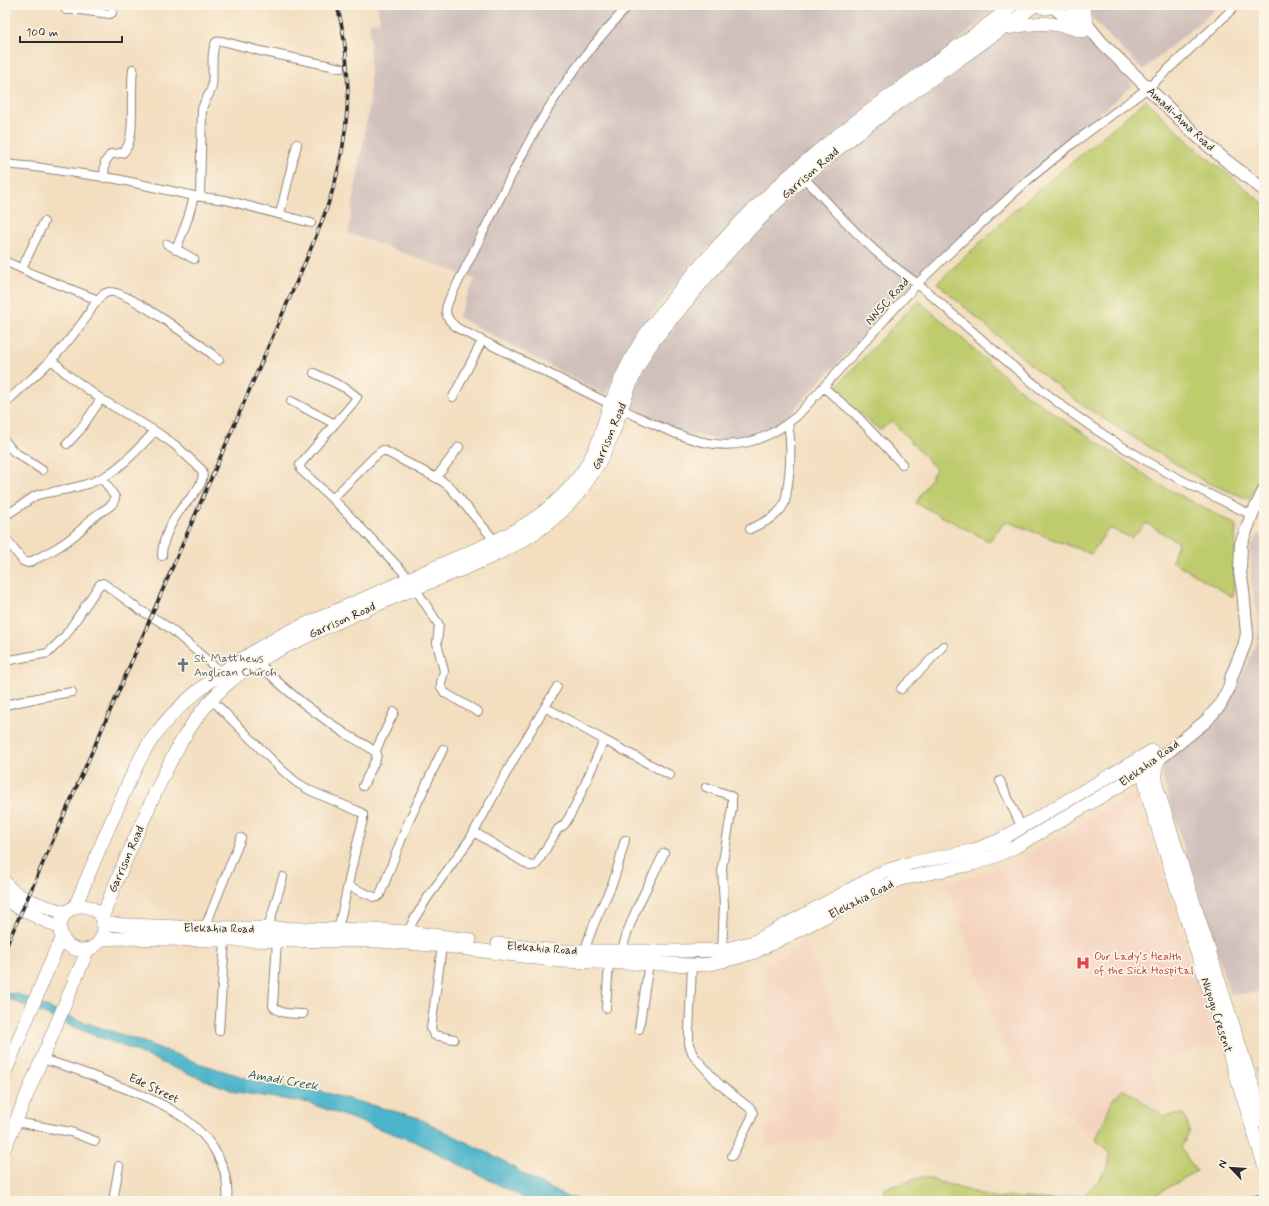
<svg xmlns="http://www.w3.org/2000/svg" width="1269" height="1206" font-family="Mynerve,sans-serif">
	<style>
		.built { fill: #f4d4bf }
		.industrial { fill: #d0c0bb }
		.green { fill: #bfcc6e; stroke: #757c4c }
		.water { fill: #4db5cb; stroke: #3c707b }
		.lines { fill: none; stroke-linecap: round; stroke-linejoin: round }
		.street-casing { stroke: #8f8476; stroke-width: 10 }
		.secondary-casing { stroke: #8f8476; stroke-width: 14 }
		.primary-casing { stroke: #8f8476; stroke-width: 14 }
		.street { stroke: #fff; stroke-width: 8 }
		.secondary { stroke: #fff; stroke-width: 12 }
		.primary { stroke: #fff; stroke-width: 13 }
		.rail-casing { stroke: #2b2b2b; stroke-width: 3.5 }
		.rail { stroke: #fcf5e5; stroke-width: 2; stroke-dasharray: 6; stroke-linecap: butt }
		.labels { text-anchor: middle; stroke-width: 3.5; stroke-linejoin: round; paint-order: stroke }
		.street-label { font-size: 12px; fill: #2b2b2b; stroke: #fcf5e5 }
		.worship-label { font-size: 12px; fill: #5b616d; stroke: #fcf5e5; text-anchor: start }
		.health-label { font-size: 12px; fill: #be3a42; stroke: #fcf5e5; text-anchor: start }
		.water-label { font-size: 13px; font-style: italic; fill: #375b63; stroke: #fcf5e5 }
	</style>
	<rect width="100%" height="100%" fill="#fcf5e5"/>
	<filter id="ink" filterUnits="userSpaceOnUse"><feTurbulence type="fractalNoise" baseFrequency=".025" numOctaves="2"/><feDisplacementMap in="SourceGraphic" scale="8" xChannelSelector="R" yChannelSelector="G"/><feConvolveMatrix kernelMatrix="1 2 1 2 8 2 1 2 1" color-interpolation-filters="sRGB"/></filter>
	<filter id="wash" filterUnits="userSpaceOnUse"><feTurbulence type="fractalNoise" baseFrequency=".012" numOctaves="4" result="noise"/><feDisplacementMap in="SourceGraphic" scale="16" xChannelSelector="R" yChannelSelector="G"/><feGaussianBlur stdDeviation="0.9" result="paint"/><feColorMatrix in="noise" values="0 0 0 0 0 0 0 0 0 0 0 0 0 0 0 0 0 1.4 0 .05"/><feComposite in="paint" operator="in"/></filter>
	<g filter="url(#wash)">
		<rect width="100%" height="100%" fill="#f3dec0"/>
		<!-- built -->
		<path class="built" d="M1136 792 1217 1044 1149 1065 1164 1116 1124 1089 1113 1099 1096 1140 1014 1066 1001 1042 947 884 1021 860 1054 838Z
			M805 943 823 982 843 1046 833 1139 764 1147 770 1114V1031L763 965Z"/>
		<!-- industrial -->
		<path class="industrial" d="M377 5H1001L705 251 650 317 637 335 618 367 605 395 458 317 475 279 348 233 370 101V22L380 21Z
			M1087 5H1225L1221 9 1218 7 1143 70 1093 20Z
			M1024 28 1068 32 1085 40 1099 51 1133 85 1071 138 927 267 778 427 735 442 682 433 628 407 639 378 658 345 718 272 790 200 846 150 892 115 999 37 1012 31Z
			M1258 534 1264 537V992L1230 995 1161 774 1164 762 1171 755 1198 738 1223 713 1247 666 1256 644 1260 625 1251 582V546Z
			M1254 1068 1264 1069V1098Z"/>
		<!-- green -->
		<path class="green" d="M1146 100 1192 145 1264 204V469L1249 499 1205 482 1085 407 1038 371 937 283 1017 208Z
			M918 300 1024 393 1162 486 1236 525 1233 597 1172 561 1178 542 1146 523 1132 538 1109 528 1091 554 1006 521 989 541 916 503 936 469 892 421 880 430 832 391Z
			M1124 1089 1164 1116 1184 1114 1190 1131 1181 1148 1196 1171 1154 1196 1155 1201H884L885 1188 923 1177 997 1199 1010 1197 1055 1200 1085 1194 1099 1180 1109 1165V1152L1096 1140 1113 1099Z"/>
		<!-- water -->
		<path class="water" d="M5 993 18 994 69 1017 141 1041 201 1064 256 1081 288 1088 311 1089 416 1117 502 1160 531 1179 565 1196 584 1201H530L416 1142 309 1103 236 1092 174 1068 135 1051 76 1028 5 997Z"/>
	</g>
	<g filter="url(#ink)">
		<g class="lines">
			<defs>
				<path id="street" d="M66 10H80L110 14 112 13 113 5
					M5 164 35 167 117 179 194 196 226 200 311 223
					M803 177C829 203 852 231 880 255 897 269 915 281 932 296 970 329 1007 363 1047 394 1109 444 1180 481 1252 515
					M104 178 105 162 111 154 123 153C135 141 131 111 132 95 132 86 132 78 133 69
					M200 196 202 109C204 100 211 94 212 86 214 74 210 52 216 42L222 41 260 51 341 68
					M280 214 297 144
					M167 244 194 259
					M176 250 188 218 194 196
					M5 261 35 275 98 300
					M22 268 44 222
					M52 360 68 375 101 399 155 431 175 445 202 470C207 485 185 502 178 513 170 525 162 541 162 556
					M314 373 347 389 357 397 353 403 302 462 300 465 301 470 341 507 410 579
					M823 387 855 414 902 464
					M453 397 482 341
					M291 401 335 424
					M5 404C19 389 36 376 51 360 63 349 72 336 82 323 90 314 97 294 109 292 126 289 204 347 219 360
					M610 404 459 329C440 316 445 307 454 290 483 235 508 178 539 124 564 81 595 41 629 5
					M621 409C685 438 734 469 797 416L918 283 943 259 1028 180 1076 141 1148 88 1215 26 1236 5
					M5 441 13 451 42 470
					M67 444 80 430 101 399
					M436 478 459 447
					M332 499 374 457 383 450 442 481 450 487 495 541
					M5 516 35 496 41 494C63 490 87 487 107 475 124 465 142 445 155 431
					M750 529C764 522 779 517 785 502 790 476 793 450 788 423
					M5 538 23 561 28 563 32 561C48 553 64 545 77 533 85 527 90 519 98 514 104 509 114 507 115 497L102 478
					M415 588 439 625 437 643 444 671 441 683V687L445 693 478 712
					M5 661 48 653 65 636 100 584 103 583 140 610 159 621 172 630 222 673
					M258 661C280 688 315 713 343 732 354 740 368 744 377 754L376 759 363 786
					M901 689 924 667 943 646
					M212 700 282 770 296 782 311 791 360 812 363 814V820C353 857 347 893 338 929
					M5 705 42 697 72 692
					M545 707 604 740 670 775
					M375 752 394 712
					M1000 781 1022 828
					M706 787 729 795 732 797V808L722 867 724 906 722 950
					M474 832 530 866 536 865 558 829 564 825 568 819 579 798 604 740
					M348 886 374 897H377L380 895 407 825 443 749
					M205 927 241 838
					M268 928 283 877
					M408 932 413 921 428 897 470 839 514 759 557 687
					M277 940 273 1006C280 1015 292 1013 303 1014
					M442 946 431 1029 434 1035 454 1039
					M585 951C590 929 600 911 609 891 617 875 620 857 625 840
					M622 951C630 916 649 885 664 853
					M692 965 689 1032V1044L693 1055 719 1084 751 1109 753 1113 751 1119 732 1156
					M606 1008 609 962
					M639 1029 649 963
					M219 1031 225 940
					M41 1059C64 1065 86 1073 108 1082 148 1097 189 1111 214 1149 224 1165 229 1182 227 1201
					M16 1122 71 1132 95 1141
					M113 1201 119 1166
					M1249 1201 1264 1198"/>
				<path id="secondary" d="M1071 5 1102 43 1195 134 1224 159 1264 190
					M1053 7 1083 30
					M1159 759 1206 721 1220 705 1229 688 1232 675 1244 646 1247 634 1243 590 1240 572 1241 544 1252 515 1264 491"/>
				<path id="primary" d="M1036 5 1046 8 1057 5
					M1082 5 1087 24
					M1007 28C1040 21 1052 22 1083 31
					M1159 759 1155 768 1157 788 1264 1122
					M1145 763 1143 770 1148 797 1264 1164
					M5 882C15 899 48 907 66 913
					M5 897C20 912 42 918 60 928
					M60 928a22 22 0 1 1 44 0a22 22 0 1 1-44 0Z
					M75 907C89 873 104 838 119 804 129 782 138 759 152 739 182 696 240 658 286 633L495 541C537 521 577 492 596 447 602 433 605 418 611 403 622 374 636 345 656 320 703 259 757 201 817 152 861 116 908 83 954 49 974 35 994 21 1012 5
					M102 919C113 887 127 856 141 825 162 777 185 722 225 686 250 663 281 648 312 634 344 618 378 604 411 590 463 568 520 551 561 512 584 490 601 463 613 433 624 403 632 372 650 346 659 333 670 321 680 309 724 254 772 202 827 158 893 103 966 56 1035 5
					M103 924 178 927 375 930 408 932 470 940
					M101 939 124 938 206 940 380 941 446 946 560 961 692 965 710 964 735 958 755 952 836 911 858 898 901 879 973 864 993 857 1015 847 1124 783 1159 759
					M498 944 556 951H682L722 950 754 942 883 872 911 863 972 851 1000 840 1152 751
					M5 1072 55 952 63 938
					M5 1147 88 949"/>
			</defs>
			<!-- street casing -->
			<use href="#street" class="street-casing"/>
			<!-- secondary casing -->
			<use href="#secondary" class="secondary-casing"/>
			<!-- primary casing -->
			<use href="#primary" class="primary-casing"/>
			<!-- street -->
			<use href="#street" class="street"/>
			<!-- secondary -->
			<use href="#secondary" class="secondary"/>
			<!-- primary -->
			<use href="#primary" class="primary"/>
			<defs>
				<path id="rail" d="M5 949C83 773 160 598 236 421 256 375 276 328 297 281 313 244 330 206 339 166 351 112 351 58 337 5"/>
			</defs>
			<!-- rail casing -->
			<use href="#rail" class="rail-casing"/>
			<!-- rail -->
			<use href="#rail" class="rail"/>
		</g>
	</g>
	<!-- icons -->
	<defs>
		<symbol id="church-bare" viewBox="-9 -9 18 18"><path d="M-1.2-6h2.4v3.5h3.3v2.4h-3.3V6h-2.4V-.1h-3.3v-2.4h3.3Z" fill="#6b7280" stroke="#fcf5e5" stroke-width="2.5" paint-order="stroke"/></symbol>
		<symbol id="hospital-bare" viewBox="-9 -9 18 18"><path d="M-5-5h3v3.5h4V-5h3V5h-3V1.5h-4V5h-3Z" fill="#e0444e" stroke="#fcf5e5" stroke-width="2.5" paint-order="stroke"/></symbol>
	</defs>
	<g fill-rule="evenodd">
		<use href="#church-bare" x="173" y="655" width="20" height="20"/>
		<use href="#hospital-bare" x="1073" y="953" width="20" height="20"/>
	</g>
	<g class="labels">
		<!-- street labels -->
		<g class="street-label">
			<text transform="translate(1181 119) rotate(43)" y="4">Amadi-Ama Road</text>
			<text transform="translate(810 173) rotate(-41)" y="4">Garrison Road</text>
			<text transform="translate(887 301) rotate(-48)" y="4">NNSC Road</text>
			<text transform="translate(609 436) rotate(-67)" y="4">Garrison Road</text>
			<text transform="translate(342 620) rotate(-24)" y="4">Garrison Road</text>
			<text transform="translate(1149 763) rotate(-36)" y="4">Elekahia Road</text>
			<text transform="translate(126 859) rotate(-66)" y="4">Garrison Road</text>
			<text transform="translate(861 899) rotate(-27)" y="4">Elekahia Road</text>
			<text transform="translate(219 928) rotate(1)" y="4">Elekahia Road</text>
			<text transform="translate(542 948) rotate(4)" y="4">Elekahia Road</text>
			<text transform="translate(1217 1015) rotate(72)" y="4">Nkpogu Cresent</text>
			<text transform="translate(154 1088) rotate(25)" y="4">Ede Street</text>
		</g>
		<!-- worship labels -->
		<g class="worship-label">
			<text x="194" y="662">St. Matthews<tspan x="194" dy="14">Anglican Church</tspan></text>
		</g>
		<!-- health labels -->
		<g class="health-label">
			<text x="1094" y="960">Our Lady's Health<tspan x="1094" dy="14">of the Sick Hospital</tspan></text>
		</g>
		<!-- water labels -->
		<g class="water-label">
			<text transform="translate(283 1079) rotate(10)" y="5">Amadi Creek</text>
		</g>
	</g>
	<!-- margin -->
	<rect width="1269" height="1206" fill="none" stroke="#fcf5e5" stroke-width="20"/>
	<!-- north arrow -->
	<g transform="translate(1231 1168) rotate(295)" stroke="#fcf5e5" stroke-width="3" paint-order="stroke">
	<path d="M0-3L7 15L0 10L-7 15Z" fill="#2b2b2b"/>
	<text y="-6" font-size="11" font-weight="bold" text-anchor="middle" fill="#2b2b2b">N</text>
	</g>
	<!-- scale -->
	<path d="M20 36v6h102v-6" fill="none" stroke="#2b2b2b" stroke-width="2"/>
	<text x="26" y="36" font-size="12" fill="#2b2b2b" stroke="#fcf5e5" stroke-width="3" paint-order="stroke">100 m</text>
</svg>
